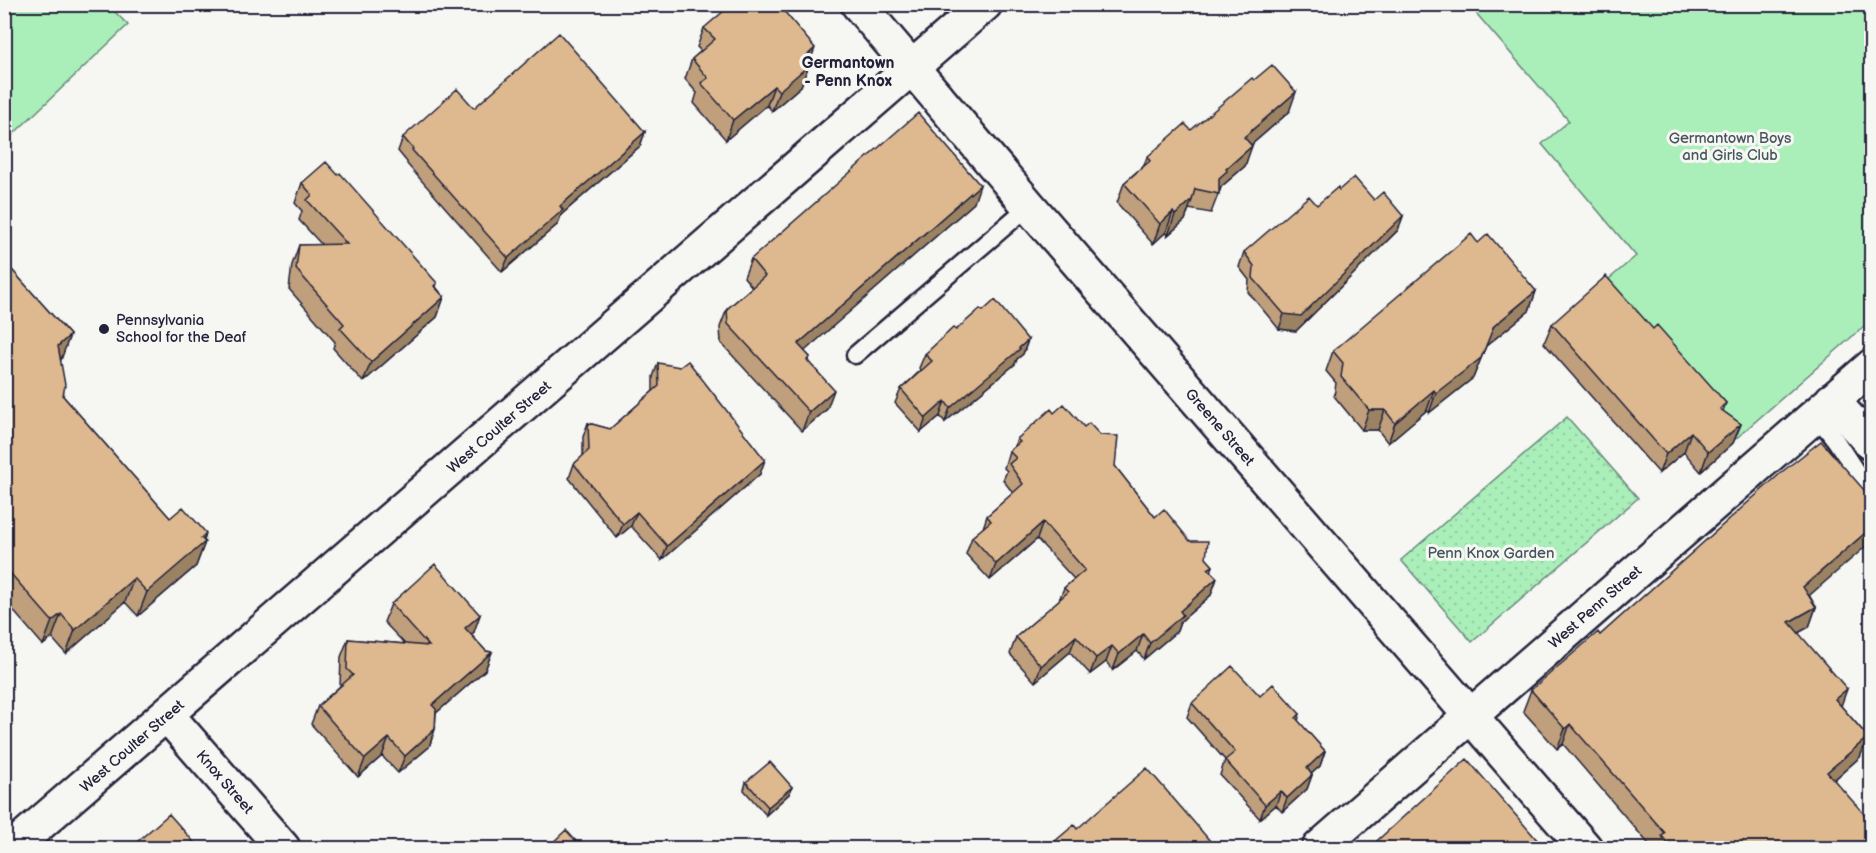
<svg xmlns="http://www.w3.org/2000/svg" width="1876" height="853" font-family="'Balsamiq Sans',sans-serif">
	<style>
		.green { fill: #aaefba; stroke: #66887a; stroke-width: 1.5 }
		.garden { fill: url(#garden-dots); stroke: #66887a; stroke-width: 1.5 }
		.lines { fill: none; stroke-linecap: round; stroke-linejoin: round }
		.lane-casing { stroke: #22223b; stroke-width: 21 }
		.street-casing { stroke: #22223b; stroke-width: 38 }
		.lane { stroke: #f6f6f2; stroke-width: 16 }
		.street { stroke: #f6f6f2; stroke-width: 33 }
		.wall { fill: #bf9f7b; stroke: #22223b; stroke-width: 1.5 }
		.shaded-wall { fill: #9b8264; stroke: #22223b; stroke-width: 1.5 }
		.building { fill: #deb98f; stroke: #22223b; stroke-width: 1.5 }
		.poi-dot { fill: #22223b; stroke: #f6f6f2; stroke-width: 2 }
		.labels { text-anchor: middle; stroke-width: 6; stroke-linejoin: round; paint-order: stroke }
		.park-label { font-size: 15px; fill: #44555b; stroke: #f6f6f2 }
		.poi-label { font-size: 15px; fill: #22223b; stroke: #f6f6f2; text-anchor: start }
		.street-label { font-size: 15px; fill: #22223b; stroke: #f6f6f2 }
		.neighbourhood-label { font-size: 16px; font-weight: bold; fill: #22223b; stroke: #f6f6f2 }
	</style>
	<defs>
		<pattern id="garden-dots" width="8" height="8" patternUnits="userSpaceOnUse" patternTransform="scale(1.5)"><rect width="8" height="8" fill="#aaefba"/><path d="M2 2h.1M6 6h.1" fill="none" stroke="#92cda1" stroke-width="1.8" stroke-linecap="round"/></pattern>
	</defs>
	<rect width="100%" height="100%" fill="#f6f6f2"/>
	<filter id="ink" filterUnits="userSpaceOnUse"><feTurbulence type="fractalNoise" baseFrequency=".0167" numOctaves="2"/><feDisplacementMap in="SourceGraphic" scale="12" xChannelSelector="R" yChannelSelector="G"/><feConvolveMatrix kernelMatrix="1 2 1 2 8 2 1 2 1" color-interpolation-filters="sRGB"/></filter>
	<g filter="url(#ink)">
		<!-- green -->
		<path class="green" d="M5 4 108 5 128 25 5 142Z
			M1469 5H1871V320L1732 442 1595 291 1636 256 1542 144 1569 121Z"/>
		<!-- garden -->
		<path class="garden" d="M1567 417 1638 498 1472 642 1401 560Z"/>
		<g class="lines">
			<defs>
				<path id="lane" d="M855 355 1029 206
					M1815 414 1836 441 1872 496"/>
				<path id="street" d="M858 4 1029 206 1585 848
					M1832 400 1872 444
					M167 715 283 848
					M12 848 985 4
					M1319 848 1872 366"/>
			</defs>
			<!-- lane casing -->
			<use href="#lane" class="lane-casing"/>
			<!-- street casing -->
			<use href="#street" class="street-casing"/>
			<!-- lane -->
			<use href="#lane" class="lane"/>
			<!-- street -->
			<use href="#street" class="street"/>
		</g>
		<!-- wall -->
		<path class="wall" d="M748 9 808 68 801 86 772 111 767 105 726 140 694 103 697 93 685 79 692 59 701 51 697 47 704 28Z
			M474 108 645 132 640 146 561 215 558 224 502 272 407 164V162L398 151 403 137Z
			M1289 112 1251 145 1245 166 1221 187 1211 213 1189 209 1185 220 1168 235 1166 232 1153 244 1117 203 1124 183 1144 165 1147 157 1191 130Z
			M302 183 437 283 436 287 444 297 437 317 363 382 333 348 335 342 289 289 292 265 299 245H322L299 220 302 211 295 203Z
			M1339 190 1374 200 1403 216 1398 230 1296 331 1279 329 1248 292 1249 280 1239 267 1244 252 1317 205Z
			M974 203 804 351 810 357 808 361 827 409 802 431 721 343 720 327 727 309 752 287 744 277 751 259Z
			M1478 243 1536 291 1529 311 1486 346 1473 378 1429 413 1427 410 1388 443 1378 430H1362L1334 396 1336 383 1326 371 1333 351Z
			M4 261 70 335 60 360 63 396 170 518 206 533 204 540 205 542 196 566 138 616 125 602 66 654 52 638 43 645 4 600Z
			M983 311 1028 340 1023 354 1017 359 1015 364 945 422 940 416 921 432 895 403 901 389 921 370 919 368 925 354Z
			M1552 324 1653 329 1726 403 1723 411 1741 424 1733 443 1701 472 1684 452 1659 473 1544 343Z
			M658 363 760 474 662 560 631 526 617 538 569 478 574 464 583 456V437L588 423 610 429 653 391V377Z
			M1054 413 1115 466 1155 517 1190 541 1213 566 1211 572 1217 578 1211 595 1180 622 1177 631 1144 659 1137 651 1113 670 1106 662 1090 674 1070 652 1035 682 1010 654 1016 637 1059 600 1064 588 1074 579 1037 539 990 580 966 554 972 537 983 528 987 516 1013 493 1003 480 1007 471 1004 468 1009 451 1014 447 1017 439Z
			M1809 595 1816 607 1809 627 1798 633 1841 706 1868 737 1860 757 1834 780 1872 849H1653L1563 744 1557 749 1523 711 1531 690Z
			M391 604 474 632 471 635 486 651 492 652 485 670 436 713 435 729 429 747 398 773 382 756 358 777 311 724 318 706 340 686 341 657 348 639 405 644 384 622Z
			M1260 696 1300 714 1298 721 1325 751 1320 766 1311 774 1312 775 1307 789 1282 812 1276 805 1260 819 1220 775 1225 760 1187 717 1192 703Z
			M746 782 792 787 789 794 766 815 744 790Z"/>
		<!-- shaded-wall -->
		<path class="shaded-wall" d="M815 48 801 86 772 111 779 91 802 60Z
			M774 86 767 105 726 140 733 120Z
			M1296 92 1289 112 1237 157 1244 137Z
			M645 132 640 146 561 215 558 224 502 272 508 258 560 206Z
			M1252 146 1245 166 1221 187 1220 191 1217 193 1219 178 1226 169Z
			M980 185 974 203 791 363 798 344Z
			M1192 200 1185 220 1168 235 1175 215Z
			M1173 212 1166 232 1153 244 1160 224Z
			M1403 216 1398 230 1296 331 1279 329 1284 314Z
			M1536 291 1529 311 1486 346 1473 378 1429 413 1436 393 1494 326Z
			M444 297 437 317 363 382 371 362Z
			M70 335 61 360 49 370 58 346Z
			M1028 340 1023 354 1017 359 1015 364 945 422 950 408Z
			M834 390 827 409 802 431 809 412Z
			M1434 390 1427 410 1388 443 1395 423Z
			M945 401 940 416 921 432 926 418Z
			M1369 410H1385L1378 430H1362Z
			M1741 424 1733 443 1701 472 1708 452Z
			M1691 432 1684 452 1659 473 1666 454Z
			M765 460 760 474 662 560 667 546Z
			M637 512 631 526 617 538 623 524Z
			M1043 522 1037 539 990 580 996 564Z
			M1872 527V541L1796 607 1803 587Z
			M206 533 202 544 205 542 196 566 138 616 147 592Z
			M134 578 125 602 66 654 75 630Z
			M1217 578 1211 595 1180 622 1177 631 1144 659 1150 643 1180 611Z
			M1816 607 1809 627 1781 642 1789 622Z
			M61 614 52 638 43 645 52 621Z
			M480 615 474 632 459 646 465 628Z
			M1143 634 1137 651 1113 670 1119 654Z
			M1076 636 1070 652 1035 682 1041 666Z
			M1112 646 1106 662 1090 674 1096 658Z
			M492 652 485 670 426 722 432 705Z
			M1847 689 1840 709 1835 699Z
			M1570 724 1563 744 1557 749 1565 729Z
			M435 729 429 747 398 773 405 756Z
			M1868 737 1860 757 1820 792 1827 772Z
			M389 738 382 756 358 777 365 759Z
			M1325 751 1320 766 1301 783 1307 768Z
			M1312 775 1307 789 1282 812 1287 798Z
			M792 787 789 794 766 815 768 807Z
			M1281 791 1276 805 1260 819 1265 805Z"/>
		<!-- building -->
		<path class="building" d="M732 4H743L748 9 753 4H778L815 48 802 60 808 66 779 91 774 86 733 120 701 83 708 78 692 59 715 39 704 28Z
			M559 33 645 132 560 206 563 210 508 258 412 150 413 149 403 137 457 89 474 108Z
			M1272 65 1296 92 1244 137 1252 146 1226 169 1227 171 1219 178V194L1195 189 1192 200 1175 215 1173 212 1160 224 1124 183 1150 161 1147 157 1185 124 1191 130 1252 78 1254 80Z
			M918 113 980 185 798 344 810 357 807 360 834 390 809 412 728 324 727 309 765 276 751 259Z
			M326 162 338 175 340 173 437 283 434 286 444 297 371 362 340 328 344 324 296 269 299 245 347 244 307 200 312 195 302 183Z
			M1354 177 1374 200 1383 192 1403 216 1301 316 1284 314 1253 278 1254 266 1244 252 1309 196 1317 205 1338 187 1339 190Z
			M1471 234 1478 243 1488 234 1536 291 1494 326 1481 358 1436 393 1434 390 1395 423 1385 410H1369L1341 377 1343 363 1333 351Z
			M4 261 70 335 58 346 65 385 63 396 170 518 183 507 206 533 201 538 205 542 147 592 134 578 75 630 61 614 52 621 4 566Z
			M1606 276 1653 329 1657 325 1726 403 1720 409 1741 424 1708 452 1691 432 1666 454 1552 324Z
			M995 300 1028 340 1019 348 1020 349 950 408 945 401 926 418 901 389 932 361 925 354 953 328 956 330 980 309 983 311Z
			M688 361 765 460 667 546 637 512 623 524 574 464 589 450 588 423 610 429 659 386 658 363 680 367Z
			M1064 404 1084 427 1089 423 1100 435 1118 436 1115 466 1155 517 1164 509 1190 541H1208L1206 558 1213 566 1208 569 1217 578 1180 611 1183 615 1150 643 1143 634 1119 654 1112 646 1096 658 1076 636 1041 666 1016 637 1068 592 1064 588 1085 570 1043 522 996 564 972 537 991 521 987 516 1023 484 1009 464 1016 458 1009 451 1020 442 1017 439 1051 409 1054 413Z
			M1821 441 1872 499V527L1803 587 1816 607 1789 622 1847 689 1835 699 1868 737 1827 772 1872 823V849H1672L1662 836 1665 833 1570 724 1565 729 1531 690 1598 632 1600 635 1783 471Z
			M435 564 480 615 465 628 486 651 492 652 432 705 436 709 435 729 405 756 389 738 365 759 318 706 353 675 347 669 348 639 429 646 391 604Z
			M1232 666 1260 696 1273 684 1300 714 1296 718 1325 751 1307 768 1312 775 1287 798 1281 791 1265 805 1225 760 1235 752 1192 703Z
			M1467 759 1545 849H1368Z
			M770 762 792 787 768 807 746 782Z
			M1147 768 1217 849 1047 848 1074 825 1077 829Z
			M169 814 200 849H129Z
			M566 830 583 849H530V845L549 846Z"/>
	</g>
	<!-- markers -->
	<circle class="poi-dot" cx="104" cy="329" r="6"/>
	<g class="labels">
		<!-- park labels -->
		<g class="park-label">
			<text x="1730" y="143">Germantown Boys<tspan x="1730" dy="17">and Girls Club</tspan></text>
			<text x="1491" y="558">Penn Knox Garden</text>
		</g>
		<!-- poi labels -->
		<g class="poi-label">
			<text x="116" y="325">Pennsylvania<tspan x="116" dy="17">School for the Deaf</tspan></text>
		</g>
		<!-- street labels -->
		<g class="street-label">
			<text transform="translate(499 427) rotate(-41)" y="5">West Coulter Street</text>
			<text transform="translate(1220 427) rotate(49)" y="5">Greene Street</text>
			<text transform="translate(1595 607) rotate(-41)" y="5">West Penn Street</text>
			<text transform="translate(132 746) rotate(-41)" y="5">West Coulter Street</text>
			<text transform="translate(225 782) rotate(49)" y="5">Knox Street</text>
		</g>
		<!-- neighbourhood labels -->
		<g class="neighbourhood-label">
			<text x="848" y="68">Germantown<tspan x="848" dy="18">- Penn Knox</tspan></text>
		</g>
	</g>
	<!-- margin -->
	<rect width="1876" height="853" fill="none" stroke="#f6f6f2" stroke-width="24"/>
	<rect x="12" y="12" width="1852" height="829" fill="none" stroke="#22223b" stroke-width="2" filter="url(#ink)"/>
</svg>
